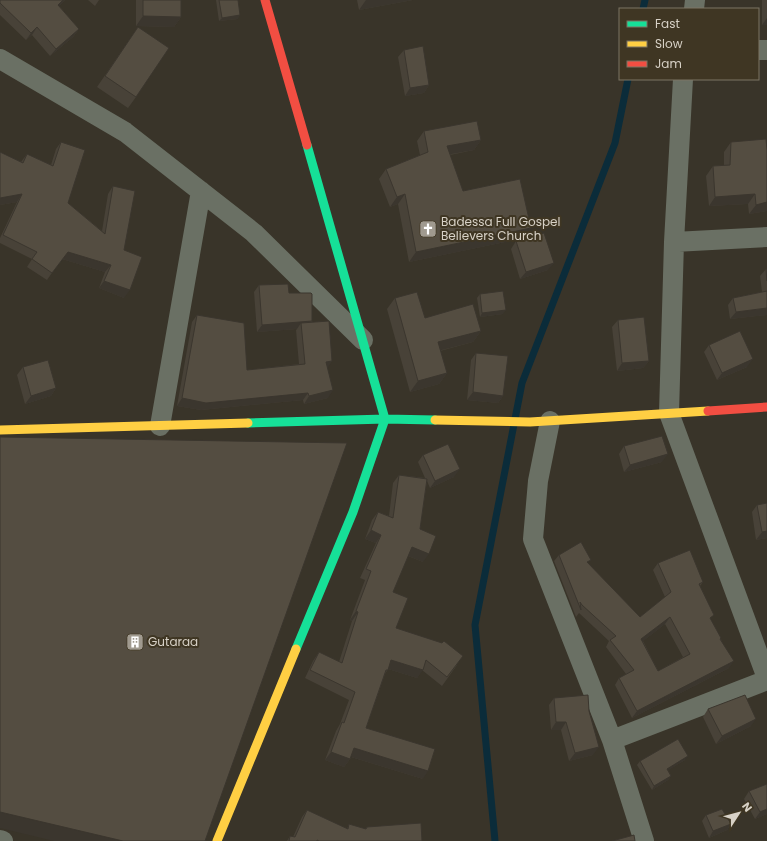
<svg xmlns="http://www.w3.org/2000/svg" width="767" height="841" font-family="Poppins,sans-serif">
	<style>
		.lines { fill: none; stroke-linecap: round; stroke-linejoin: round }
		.stream { stroke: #0b2c3a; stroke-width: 7 }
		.street { stroke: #6a7064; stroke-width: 20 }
		.fast { stroke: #16e098; stroke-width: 9 }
		.slow { stroke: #ffcf43; stroke-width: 9 }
		.jam { stroke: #f24e42; stroke-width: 9 }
		.wall { fill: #484238; fill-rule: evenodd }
		.shaded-wall { fill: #3b362e }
		.building { fill: #544d41; stroke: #3b362e; fill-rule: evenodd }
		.labels { text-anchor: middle; stroke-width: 4; stroke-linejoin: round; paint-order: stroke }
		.poi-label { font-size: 12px; fill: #d7d1c6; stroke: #3f3623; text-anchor: start }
	</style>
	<rect width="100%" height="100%" fill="#393429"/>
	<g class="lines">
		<!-- stream -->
		<path class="stream" d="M643 9 645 0
			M495 841 475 625 522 383 615 143 628 79"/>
		<!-- street -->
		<path class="street" d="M694 9 695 0
			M758 50H767
			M0 59 125 132 254 233 363 340
			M683 79 674 242 669 413 767 678
			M674 242 767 237
			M550 421 538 481 533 539 612 740 644 841
			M160 426 201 191
			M612 740 767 680
			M0 840 3 841"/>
		<!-- fast -->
		<path class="fast" d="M307 145 385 419 435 420
			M248 423 385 419 353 512 296 649"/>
		<!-- slow -->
		<path class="slow" d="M435 420 530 422 708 411
			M0 430 248 423
			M217 841 296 649"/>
		<!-- jam -->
		<path class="jam" d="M265 0 307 145
			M708 411 767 407"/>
	</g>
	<!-- wall -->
	<path class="wall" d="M0 0H65L59 6 79 29 73 37 50 56 32 35 26 40 0 15Z
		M88 0H99L95 6Z
		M136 0H181V17L174 27 136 26Z
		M216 0H238V19L219 21Z
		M357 0H413L359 10Z
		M762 0H767V25H762Z
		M138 27 136 97 128 108 97 87Z
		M404 50 429 85 424 93 405 96 398 57Z
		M424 131 481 140 474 150 450 155 463 191 531 228 524 238 409 262 398 204 390 207 379 179 386 169 420 155 417 141Z
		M61 142 68 203 102 231 108 194 113 186 124 250V298L99 288 105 272 62 259 47 280 27 267 32 259 0 243V238L17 202 0 205V152L21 162 27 154 51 165 56 149Z
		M731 142 767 211 749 214 748 204 709 206 706 176 713 166 724 165V152Z
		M516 241 548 270 520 279 511 249Z
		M766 269H767V315L730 319 728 305 733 298 762 292 760 276Z
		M259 285 289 293 312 321 332 361 327 367 328 398 304 404 303 400 201 410 177 406 192 322 197 315 247 370 299 364 296 330 297 329 257 332 254 292Z
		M480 294 503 314 480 317 477 298Z
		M395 298 425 318 481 331 473 342 440 351 447 373 439 384 410 392 387 309Z
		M618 320 649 361 643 368 617 371 612 327Z
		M709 345 747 367 717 380 704 352Z
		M476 353 503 396 498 403 467 400 471 360Z
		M23 367 56 388 51 396 25 404 17 375Z
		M624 446 662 462 624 472 619 454Z
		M423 455 454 477 430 488 427 481 420 529 423 562 408 556 393 592 396 628 457 665 442 686 422 670 417 678 388 669 385 674 366 728 423 779 351 757 350 759 344 767 325 760 336 731 340 724 349 700 305 678 313 661 319 652 339 662 352 621 350 620 365 580 360 578 376 543 365 539 372 520 378 512 389 516 393 483 399 475 425 478 418 462Z
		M757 505 767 538 756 540 752 512Z
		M559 555 588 564 640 617 665 597 653 570 658 563 703 582 700 586 711 620 721 639 729 668 632 718 615 685 619 678 626 674 606 647 609 641 579 613 576 617 554 561ZM665 624 683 657 658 671 643 641Z
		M554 698 593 755 569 761 561 730H551L549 705Z
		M708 709 751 726 716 744 703 717Z
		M685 760 668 770 671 776 668 780 652 790 637 765 640 761Z
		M767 784V814L755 819 744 799 749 791Z
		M307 810 347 829 349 824 365 829 367 827 422 841H287L290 836 293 837 302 817Z
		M706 815 731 824 727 830 709 838 702 821Z"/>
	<!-- shaded-wall -->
	<path class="shaded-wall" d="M63 0H65L53 13 58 5Z
		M366 0H413L359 10Z
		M240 15 238 19 219 21 222 18Z
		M143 16 181 17 174 27 136 26Z
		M767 18V25H762Z
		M37 27 32 35 26 40 31 33Z
		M79 29 73 37 50 56 56 49Z
		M429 85 424 93 405 96 410 88Z
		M481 140 474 150 440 156 447 146Z
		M22 194 17 202 0 205V198Z
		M405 194 398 204 390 207 397 197Z
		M755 194 748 204 709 206 715 197Z
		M767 202V211L749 214 756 205Z
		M531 228 524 238 409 262 416 252Z
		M68 252 111 265 105 272 62 259 47 280Z
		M554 263 548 270 520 279 526 272Z
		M104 281 130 290 124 298 99 288Z
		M767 308V315L730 319 736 312Z
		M506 310 503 314 480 317 482 313Z
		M312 321 301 323 297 329 257 332 262 325Z
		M481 331 473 342 430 353 438 342Z
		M753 359 747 367 717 380 722 373Z
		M332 361 327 369 326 362Z
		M649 361 643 368 617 371 622 363Z
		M447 373 439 384 410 392 418 381Z
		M56 388 51 396 25 404 31 396Z
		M333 390 328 398 304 404 309 396Z
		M473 392 503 396 498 403 467 400Z
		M308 393 303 400 201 410 177 406 182 398Z
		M668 454 662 462 624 472 630 465Z
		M460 469 454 477 430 488 435 481Z
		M371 530 381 535 376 543 365 539Z
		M767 531V538L756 540 762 532Z
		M412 547 429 554 423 562 406 555Z
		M356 611 358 612 352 621 350 620Z
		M670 617 665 624 637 646 641 639Z
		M391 660 423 670 417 678 385 668Z
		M734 661 729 668 632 718 637 711Z
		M756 719 751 726 716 744 722 736Z
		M556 722H566L561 730H551Z
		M599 747 593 755 569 761 575 753Z
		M354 748 428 771 423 779 348 756Z
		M331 752 350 759 344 767 325 760Z
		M688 756 685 760 664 773 667 769Z
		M671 776 668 780 652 790 654 786Z
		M767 809V814L755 819 760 812Z
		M0 812 123 841H54L0 828Z
		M731 824 727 830 709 838 713 831Z"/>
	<!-- building -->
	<path class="building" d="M0 0H63L58 5 79 29 56 49 37 27 31 33 0 3Z
		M143 0H181V17L143 16Z
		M219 0H238L240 15 222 18Z
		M138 27 169 48 136 97 105 76Z
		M423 46 429 85 410 88 404 50Z
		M477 121 481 140 447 146 463 191 520 179 531 228 416 252 405 194 397 197 386 169 428 152 424 131Z
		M766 139 767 150V202L756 205 755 194 715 197 713 166 730 165 731 142Z
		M61 142 85 150 68 203 105 234 113 186 135 191 124 250 142 257 130 290 104 281 111 265 68 252 52 273 32 259 37 252 3 235 22 194 0 198V152L23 163 27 154 53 166Z
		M544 233 554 263 526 272 516 241Z
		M766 269H767V281Z
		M288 284 289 293H311L312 294V321L262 325 259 285Z
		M503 291 506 310 482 313 480 294Z
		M767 291V308L736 312 733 298Z
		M417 292 425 318 473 304 481 331 438 342 447 373 418 381 395 298Z
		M197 315 244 323 247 370 305 364 301 323 329 321 332 361 326 362 333 390 309 396 308 393 206 403 182 398Z
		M644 317 649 361 622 363 618 320Z
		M740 331 753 359 722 373 709 345Z
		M476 353 508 356 503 396 473 392Z
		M48 360 56 388 31 396 23 367Z
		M662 436 668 454 630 465 624 446Z
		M0 437 347 443 205 841H123L0 812Z
		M448 444 460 469 435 481 423 455Z
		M399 475 427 479 420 529 436 536 429 554 412 547 393 592 408 598 396 628 442 643 444 641 463 656 447 677 426 660 423 670 391 660 388 670H386L366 728 435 749 428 771 354 748 350 759 331 752 342 722 344 723 355 692 310 670 319 652 342 663 358 612 356 611 371 571 366 569 381 535 371 530 378 512 393 518Z
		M767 503V531L762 532 757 505Z
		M581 542 591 560 587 562 640 617 671 592 658 563 690 550 703 582 699 584 714 615 710 618 721 638 720 639 734 661 637 711 619 678 634 670 610 640 616 636 582 605 580 602 581 610 559 555ZM670 617 690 654 658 671 641 639Z
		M588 695 589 711 599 747 575 753 566 722H556L554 698Z
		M745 695 756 719 722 736 708 709Z
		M678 739 688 756 667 769 671 776 654 786 640 761Z
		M767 784V809L760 812 749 791Z
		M722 809 731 824 713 831 706 815Z
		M307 810 348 829 349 824 366 829 367 827 421 823 422 841H319L317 840V841H289L290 836 295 837Z
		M634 835 635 841H612Z"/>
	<!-- icons -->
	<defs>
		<symbol id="church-square" viewBox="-11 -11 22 22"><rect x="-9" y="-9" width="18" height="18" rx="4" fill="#a09a8f" stroke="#3f3623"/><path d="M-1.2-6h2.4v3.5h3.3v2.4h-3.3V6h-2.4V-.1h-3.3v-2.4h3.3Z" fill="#fff"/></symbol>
		<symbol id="building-square" viewBox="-11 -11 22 22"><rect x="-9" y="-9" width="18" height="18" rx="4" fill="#a09a8f" stroke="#3f3623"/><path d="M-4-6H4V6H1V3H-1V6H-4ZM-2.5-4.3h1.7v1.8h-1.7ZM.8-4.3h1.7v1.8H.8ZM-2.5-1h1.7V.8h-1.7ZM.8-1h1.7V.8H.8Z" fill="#fff"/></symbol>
	</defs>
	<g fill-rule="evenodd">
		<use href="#church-square" x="418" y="219" width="20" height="20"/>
		<use href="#building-square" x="125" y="632" width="20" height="20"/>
	</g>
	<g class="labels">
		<!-- poi labels -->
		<g class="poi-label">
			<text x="441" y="226">Badessa Full Gospel<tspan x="441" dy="14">Believers Church</tspan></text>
			<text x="148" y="646">Gutaraa</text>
		</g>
	</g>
	<!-- legend -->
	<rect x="619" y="8" width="140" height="72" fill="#3f3623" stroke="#7c7464"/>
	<rect x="627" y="21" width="20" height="6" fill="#16e098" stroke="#7c7464"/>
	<text x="655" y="28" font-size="12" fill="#d7d1c6">Fast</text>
	<rect x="627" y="41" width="20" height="6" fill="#ffcf43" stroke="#7c7464"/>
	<text x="655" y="48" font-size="12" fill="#d7d1c6">Slow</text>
	<rect x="627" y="61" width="20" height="6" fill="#f24e42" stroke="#7c7464"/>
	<text x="655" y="68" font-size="12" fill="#d7d1c6">Jam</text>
	<!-- north arrow -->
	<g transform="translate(739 813) rotate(54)" stroke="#3f3623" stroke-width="3" paint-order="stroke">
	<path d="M0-3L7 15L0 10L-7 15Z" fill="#d7d1c6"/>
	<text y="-6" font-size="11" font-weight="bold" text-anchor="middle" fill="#d7d1c6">N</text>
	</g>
</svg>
